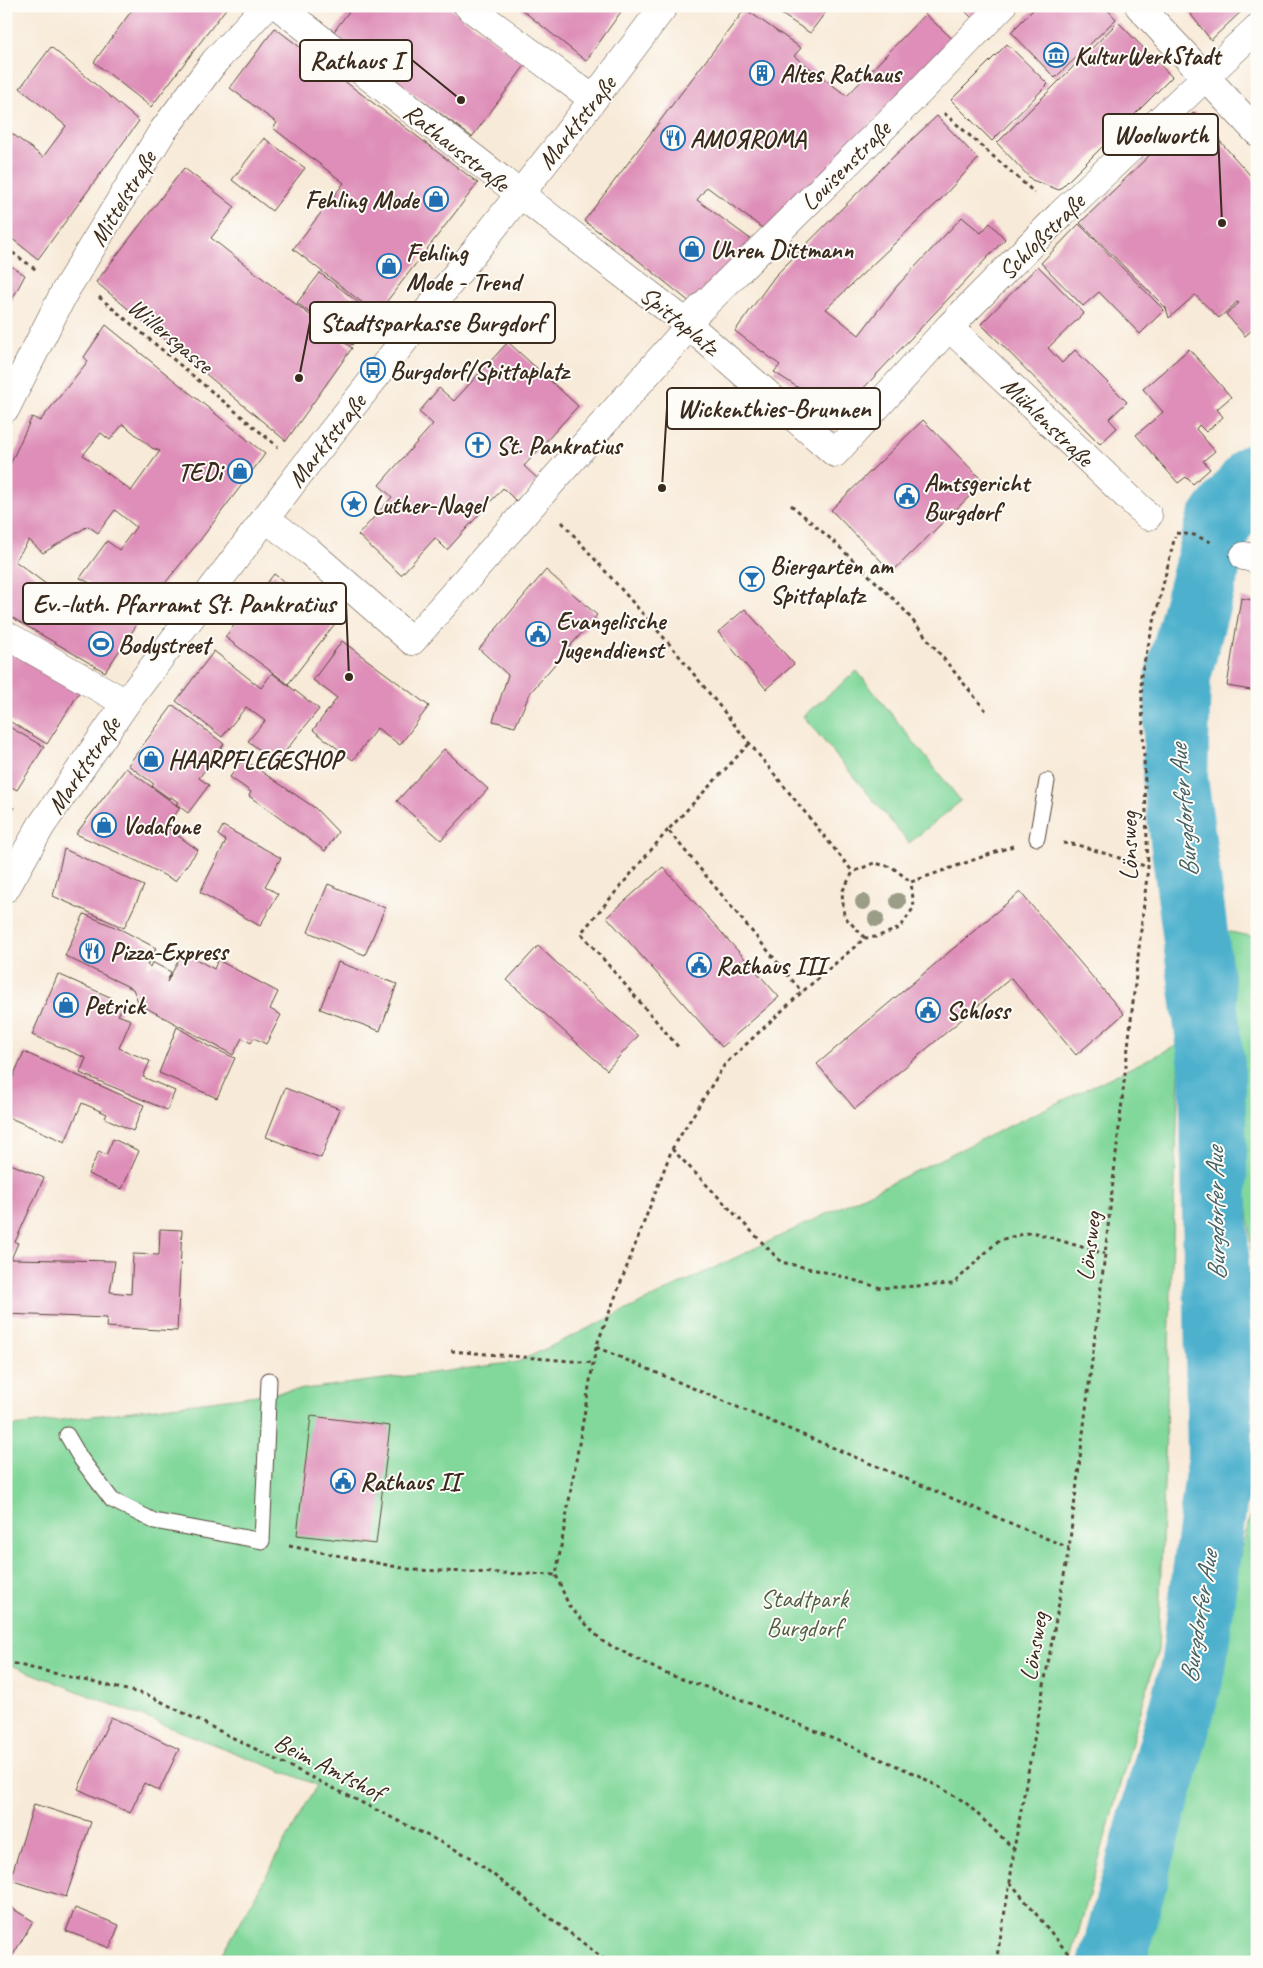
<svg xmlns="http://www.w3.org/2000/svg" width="1263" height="1968" font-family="Caveat,sans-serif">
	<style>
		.green { fill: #82d89b; stroke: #5e815c }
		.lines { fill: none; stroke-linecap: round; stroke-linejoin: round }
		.river { stroke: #4eb1cd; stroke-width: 66 }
		.building { fill: #de8eb8; fill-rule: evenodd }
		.lane-casing { stroke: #57473a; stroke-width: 17 }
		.street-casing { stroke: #57473a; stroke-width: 29 }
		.path { stroke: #57473a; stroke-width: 3; stroke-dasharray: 4 4; stroke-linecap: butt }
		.lane { stroke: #fff; stroke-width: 15 }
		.street { stroke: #fff; stroke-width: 28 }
		.tree { fill: #9c9d87 }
		.labels { text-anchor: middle; stroke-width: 4; stroke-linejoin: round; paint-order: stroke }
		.poi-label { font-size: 25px; font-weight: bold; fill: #3b2a1e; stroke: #fdfcf7; text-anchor: start }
		.street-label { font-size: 25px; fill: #3b2a1e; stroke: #fdfcf7 }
		.park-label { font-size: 25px; fill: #505e44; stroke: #fdfcf7 }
		.water-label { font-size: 26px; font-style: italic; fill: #436064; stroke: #fdfcf7 }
		.leader { fill: none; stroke: #3b2a1e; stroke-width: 2 }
		.callout-dot { fill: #3b2a1e; stroke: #fdfcf7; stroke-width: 2 }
		.callout { fill: #fdfcf7; stroke: #3b2a1e; stroke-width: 2 }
		.callout-label { font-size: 26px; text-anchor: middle; font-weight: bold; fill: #3b2a1e }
	</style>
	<rect width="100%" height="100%" fill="#fdfcf7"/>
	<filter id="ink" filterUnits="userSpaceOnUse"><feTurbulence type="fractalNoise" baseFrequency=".02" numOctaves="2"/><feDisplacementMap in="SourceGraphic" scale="10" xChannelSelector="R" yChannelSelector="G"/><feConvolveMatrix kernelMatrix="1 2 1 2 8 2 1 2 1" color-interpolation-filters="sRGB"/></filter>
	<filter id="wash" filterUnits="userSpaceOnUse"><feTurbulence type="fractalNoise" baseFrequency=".0096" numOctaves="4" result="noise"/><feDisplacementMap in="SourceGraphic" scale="20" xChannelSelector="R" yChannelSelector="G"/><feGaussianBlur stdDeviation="1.12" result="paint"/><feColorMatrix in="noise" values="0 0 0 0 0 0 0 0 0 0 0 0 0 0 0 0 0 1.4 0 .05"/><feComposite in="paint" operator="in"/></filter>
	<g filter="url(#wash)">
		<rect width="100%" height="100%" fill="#f8ead8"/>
		<!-- green -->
		<path class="green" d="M857 671 961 801 909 843 803 716Z
			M1224 931 1257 937V1317Z
			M1180 1044 1158 1650 1070 1962H218L317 1785 6 1663V1427L518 1362Z
			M1257 1490V1962H1135Z"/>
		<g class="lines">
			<!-- river -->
			<path class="river" d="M1112 1962 1193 1668 1220 1457 1212 1065 1175 778 1178 676 1219 523 1257 475"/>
		</g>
		<g id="blocks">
			<!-- building -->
			<path class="building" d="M135 6H228L151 107 94 62Z
				M353 6H447L526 64 472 137 332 34Z
				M517 6H625L586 61Z
				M769 6H830L810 33Z
				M960 6H990L976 22Z
				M1037 6H1104L1116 19 1055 78 1011 32Z
				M1184 6H1247L1211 40Z
				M745 9 801 48 794 56 847 96 925 14 955 41 765 230 707 187 697 200 752 240 691 303 634 257 584 221Z
				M1118 22 1172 77 1059 190 1032 180 997 143Z
				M275 28 478 183 377 314 293 249 344 183 273 128 277 123 230 88Z
				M1007 44 1048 84 992 141 951 100Z
				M51 47 139 121 38 259 6 234V129L43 157 66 126 20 88Z
				M1194 112 1257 183V326L1245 336 1226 314 1239 303 1237 302 1219 318 1195 295 1169 318 1166 308 1080 223Z
				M937 116 978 159 939 201 826 309 859 335 897 286 962 217 981 233 990 223 1005 239 839 414 774 372 780 365 735 331 775 276 892 158Z
				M264 138 305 168 272 211 232 180Z
				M184 168 235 207 211 238 352 348 286 441 96 282Z
				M1079 224 1164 310 1140 334 1099 292 1083 306 1041 263Z
				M6 263 25 275 6 311Z
				M1038 266 1084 313 1048 348 1062 363 1075 350 1127 402 1109 419 1117 428 1100 444 981 324Z
				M320 273 375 315 352 345 297 303Z
				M106 325 265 454 201 539 165 583 105 672 6 614V473L32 417 40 421 88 361 84 357ZM123 424 152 448 160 451 131 491 83 455 101 433 110 440ZM115 510 136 527 119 550 107 541 80 578 90 583 74 605 15 561 29 540 43 553 88 526 98 533Z
				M508 342 578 406 524 466 538 479 516 501 503 488 447 550 435 538 401 575 358 535 392 497 379 485 433 424 419 412 439 388 454 401Z
				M1189 349 1231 397 1217 409 1223 417 1206 432 1199 425 1196 429 1215 451 1203 461 1210 469 1193 484 1186 477 1178 483 1136 435 1163 412 1143 389Z
				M923 420 984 482 892 572 831 510Z
				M546 570 597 615 530 693 515 727 493 721 508 675 479 649Z
				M274 574 337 621 288 684 225 637Z
				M1241 598 1257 601V691L1227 686Z
				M745 609 794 664 766 689 718 632Z
				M342 641 429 706 400 745 377 728 353 760 313 730 337 698 313 680Z
				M6 644 82 688 47 744 6 719Z
				M214 651 261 688 272 673 319 709 276 763 248 741 265 721 246 707 222 737 176 701Z
				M173 705 224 744 199 778 209 785 188 813 176 804 178 802 171 797 170 799 152 786 154 784 128 765Z
				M6 725 44 747 17 790 6 784Z
				M444 749 488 789 441 840 397 801Z
				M243 759 315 808 338 832 325 851 249 796 251 792 230 777Z
				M126 768 180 808 166 827 198 850 175 881 139 862 76 834Z
				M223 826 281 858 265 886 278 894 260 926 200 892 226 841 218 835Z
				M64 849 144 886 124 928 53 896Z
				M663 867 779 997 722 1047 607 917Z
				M328 884 385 908 365 955 308 932Z
				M1020 892 1124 1014 1076 1055 1011 978 855 1109 817 1064Z
				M84 914 122 930 156 948 147 965 150 967 152 962 171 972 167 982 183 952 214 969 218 960 278 992 270 1009 281 1015 266 1044 254 1038 251 1043 242 1038 233 1055 139 1004 133 989 65 956Z
				M538 946 638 1036 607 1070 507 980Z
				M338 962 397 984 380 1031 320 1009Z
				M58 974 112 998 110 1002 122 1008 118 1015 131 1020 119 1048 150 1061 143 1077 175 1091 167 1110 80 1073 86 1058 32 1035Z
				M177 1027 210 1047 235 1058 217 1098 159 1073Z
				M24 1052 144 1105 133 1131 105 1118 107 1114 82 1103 65 1142 6 1116V1092Z
				M285 1088 340 1109 321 1158 266 1137Z
				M113 1139 139 1151 122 1189 88 1174 99 1151 106 1155Z
				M6 1162 44 1178 15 1242 18 1243 11 1259 115 1261 110 1292 131 1294 133 1254 159 1255 160 1229 182 1230 177 1331 106 1327 107 1318 6 1314Z
				M311 1416 390 1426 376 1544 297 1535Z
				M111 1717 179 1749 159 1791 144 1783 130 1813 78 1789Z
				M34 1804 91 1822 66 1897 10 1880Z
				M8 1906 33 1921 9 1962H6V1908Z
				M75 1908 119 1925 110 1948 66 1931Z"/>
		</g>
	</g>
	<g filter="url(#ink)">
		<use href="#blocks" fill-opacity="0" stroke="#57473a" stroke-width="1"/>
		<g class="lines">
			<defs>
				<path id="lane" d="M1037 838 1047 781
					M67 1435 81 1459 112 1500 154 1521 262 1541 269 1380"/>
				<path id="street" d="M278 6 686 323 835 453 949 327 1060 215 1257 28
					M468 6 593 99
					M1139 6 1257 132
					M686 323 919 92 1002 6
					M949 327 1148 516
					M6 408 65 291 162 132 215 61 266 6
					M265 518 310 552 412 641 683 333 690 327
					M1244 556 1257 559
					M6 635 126 703
					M6 888 41 826 126 703 305 466 561 142 664 6"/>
			</defs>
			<!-- lane casing -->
			<use href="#lane" class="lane-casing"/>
			<!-- street casing -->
			<use href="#street" class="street-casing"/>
			<!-- path -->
			<path class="path" d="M944 113 1035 193
				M6 248 38 271
				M99 297 278 447
				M791 505 832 540 900 605 987 712
				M562 522 672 647 853 872
				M1176 533 1194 535 1213 543
				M749 744 668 830 802 992
				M6 804 14 809
				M668 830 581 933 680 1049
				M1063 843 1078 845 1148 867
				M1013 846 911 882 914 907 900 928 876 937 865 938 802 992 725 1064 672 1149 596 1347 556 1575 569 1606 602 1641 664 1673 735 1697 918 1775 965 1802 1014 1849
				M865 938 844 916 842 892 853 872 874 863 892 867 911 882
				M672 1149 781 1262 829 1273 881 1288 953 1284 999 1240 1032 1232 1105 1254
				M596 1347 1069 1548
				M451 1351 594 1363
				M289 1546 413 1570 556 1575
				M6 1662 148 1695 470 1857 608 1962
				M1010 1882 1075 1962
				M996 1962 1010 1882 1014 1849 1069 1548 1105 1254 1148 867 1141 675 1175 536"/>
			<!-- lane -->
			<use href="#lane" class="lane"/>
			<!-- street -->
			<use href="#street" class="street"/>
		</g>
		<!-- trees -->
		<g class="tree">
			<circle cx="898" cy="901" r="8"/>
			<circle cx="863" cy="902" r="8"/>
			<circle cx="876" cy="919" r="8"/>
		</g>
	</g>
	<!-- icons -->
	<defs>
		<symbol id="museum-ring" viewBox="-11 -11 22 22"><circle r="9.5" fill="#fdfcf7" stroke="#1f6fb2" stroke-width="1.5"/><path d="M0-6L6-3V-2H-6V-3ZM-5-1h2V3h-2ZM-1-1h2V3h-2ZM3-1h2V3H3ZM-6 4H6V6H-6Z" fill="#1f6fb2"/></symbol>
		<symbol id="building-ring" viewBox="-11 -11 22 22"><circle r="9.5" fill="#fdfcf7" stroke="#1f6fb2" stroke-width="1.5"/><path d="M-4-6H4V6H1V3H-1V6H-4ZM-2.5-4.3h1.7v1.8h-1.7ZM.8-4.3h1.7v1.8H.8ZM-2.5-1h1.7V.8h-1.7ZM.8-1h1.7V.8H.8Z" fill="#1f6fb2"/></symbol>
		<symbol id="restaurant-ring" viewBox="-11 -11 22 22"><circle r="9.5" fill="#fdfcf7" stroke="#1f6fb2" stroke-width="1.5"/><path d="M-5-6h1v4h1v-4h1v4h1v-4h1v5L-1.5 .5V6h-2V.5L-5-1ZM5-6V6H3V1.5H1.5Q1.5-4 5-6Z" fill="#1f6fb2"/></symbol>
		<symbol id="shop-ring" viewBox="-11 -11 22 22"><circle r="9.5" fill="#fdfcf7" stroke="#1f6fb2" stroke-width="1.5"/><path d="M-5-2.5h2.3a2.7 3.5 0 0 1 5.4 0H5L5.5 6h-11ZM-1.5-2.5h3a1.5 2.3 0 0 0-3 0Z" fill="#1f6fb2"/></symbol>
		<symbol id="bus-ring" viewBox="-11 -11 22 22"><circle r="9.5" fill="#fdfcf7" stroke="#1f6fb2" stroke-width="1.5"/><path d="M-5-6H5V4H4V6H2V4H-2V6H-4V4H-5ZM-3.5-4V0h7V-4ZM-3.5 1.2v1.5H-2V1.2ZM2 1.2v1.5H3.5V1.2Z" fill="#1f6fb2"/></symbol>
		<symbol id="church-ring" viewBox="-11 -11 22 22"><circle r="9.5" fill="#fdfcf7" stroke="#1f6fb2" stroke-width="1.5"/><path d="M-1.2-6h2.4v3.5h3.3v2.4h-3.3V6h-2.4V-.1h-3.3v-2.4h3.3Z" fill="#1f6fb2"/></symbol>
		<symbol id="civic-ring" viewBox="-11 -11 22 22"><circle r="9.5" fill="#fdfcf7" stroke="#1f6fb2" stroke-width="1.5"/><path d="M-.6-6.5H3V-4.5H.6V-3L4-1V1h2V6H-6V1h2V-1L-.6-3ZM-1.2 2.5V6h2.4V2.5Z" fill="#1f6fb2"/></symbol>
		<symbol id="sight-ring" viewBox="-11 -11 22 22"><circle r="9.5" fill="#fdfcf7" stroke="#1f6fb2" stroke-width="1.5"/><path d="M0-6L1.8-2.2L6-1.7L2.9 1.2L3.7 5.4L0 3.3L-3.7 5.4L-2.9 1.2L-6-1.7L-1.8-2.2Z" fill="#1f6fb2"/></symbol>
		<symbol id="bar-ring" viewBox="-11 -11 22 22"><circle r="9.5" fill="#fdfcf7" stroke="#1f6fb2" stroke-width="1.5"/><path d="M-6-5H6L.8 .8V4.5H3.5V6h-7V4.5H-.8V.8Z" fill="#1f6fb2"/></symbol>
		<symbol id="stadium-ring" viewBox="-11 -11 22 22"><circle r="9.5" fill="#fdfcf7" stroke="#1f6fb2" stroke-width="1.5"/><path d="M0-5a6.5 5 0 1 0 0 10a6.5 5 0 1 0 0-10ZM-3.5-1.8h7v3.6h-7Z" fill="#1f6fb2"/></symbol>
	</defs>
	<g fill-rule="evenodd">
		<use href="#museum-ring" x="1042" y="41" width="28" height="28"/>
		<use href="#building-ring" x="748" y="59" width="28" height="28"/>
		<use href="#restaurant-ring" x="659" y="124" width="28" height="28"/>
		<use href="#shop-ring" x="422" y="185" width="28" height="28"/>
		<use href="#shop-ring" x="678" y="235" width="28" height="28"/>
		<use href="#shop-ring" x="375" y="252" width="28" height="28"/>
		<use href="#bus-ring" x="359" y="356" width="28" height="28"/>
		<use href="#church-ring" x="464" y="431" width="28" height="28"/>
		<use href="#shop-ring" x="226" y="457" width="28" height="28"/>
		<use href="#civic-ring" x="893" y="482" width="28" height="28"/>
		<use href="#sight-ring" x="340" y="490" width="28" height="28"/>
		<use href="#bar-ring" x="738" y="565" width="28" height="28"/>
		<use href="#civic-ring" x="524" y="620" width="28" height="28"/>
		<use href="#stadium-ring" x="87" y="630" width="28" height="28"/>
		<use href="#shop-ring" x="137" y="745" width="28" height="28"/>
		<use href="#shop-ring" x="90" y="811" width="28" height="28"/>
		<use href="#restaurant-ring" x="78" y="937" width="28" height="28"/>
		<use href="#civic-ring" x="685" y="951" width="28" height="28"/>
		<use href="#shop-ring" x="52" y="991" width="28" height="28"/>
		<use href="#civic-ring" x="914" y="996" width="28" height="28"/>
		<use href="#civic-ring" x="329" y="1467" width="28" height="28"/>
	</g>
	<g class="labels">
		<!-- poi labels -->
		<g class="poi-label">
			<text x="1074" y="64">KulturWerkStadt</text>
			<text x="780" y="82">Altes Rathaus</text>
			<text x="690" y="147">AMOЯROMA</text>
			<text x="418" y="208" text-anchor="end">Fehling Mode</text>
			<text x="710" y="258">Uhren Dittmann</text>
			<text x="406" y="261">Fehling<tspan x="406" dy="29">Mode - Trend</tspan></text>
			<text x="390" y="379">Burgdorf/Spittaplatz</text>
			<text x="496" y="454">St. Pankratius</text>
			<text x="222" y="480" text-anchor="end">TEDi</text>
			<text x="924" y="491">Amtsgericht<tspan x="924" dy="29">Burgdorf</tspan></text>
			<text x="372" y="513">Luther-Nagel</text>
			<text x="770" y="574">Biergarten am<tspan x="770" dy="29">Spittaplatz</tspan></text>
			<text x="556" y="629">Evangelische<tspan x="556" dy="29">Jugenddienst</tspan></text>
			<text x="118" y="653">Bodystreet</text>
			<text x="168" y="768">HAARPFLEGESHOP</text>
			<text x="122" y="834">Vodafone</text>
			<text x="110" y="960">Pizza-Express</text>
			<text x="716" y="974">Rathaus III</text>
			<text x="84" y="1014">Petrick</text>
			<text x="946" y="1019">Schloss</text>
			<text x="360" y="1490">Rathaus II</text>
		</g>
		<!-- street labels -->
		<g class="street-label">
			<text transform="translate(576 122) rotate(-52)" y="9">Marktstraße</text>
			<text transform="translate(457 147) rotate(38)" y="9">Rathausstraße</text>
			<text transform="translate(845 165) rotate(-45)" y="9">Louisenstraße</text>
			<text transform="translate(122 198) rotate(-59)" y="9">Mittelstraße</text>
			<text transform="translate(1041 236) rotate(-45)" y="9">Schloßstraße</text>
			<text transform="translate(680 320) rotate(39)" y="9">Spittaplatz</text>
			<text transform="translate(171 335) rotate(40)" y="9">Willersgasse</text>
			<text transform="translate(1048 421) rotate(44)" y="9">Mühlenstraße</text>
			<text transform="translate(326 440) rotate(-52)" y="9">Marktstraße</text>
			<text transform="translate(83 765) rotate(-56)" y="9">Marktstraße</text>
			<text transform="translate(1128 846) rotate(-90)" y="9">Lönsweg</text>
			<text transform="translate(1088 1246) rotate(-83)" y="9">Lönsweg</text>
			<text transform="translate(1033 1646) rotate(-80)" y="9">Lönsweg</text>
			<text transform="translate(329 1766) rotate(27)" y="9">Beim Amtshof</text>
		</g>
		<!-- park labels -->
		<g class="park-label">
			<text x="804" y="1607">Stadtpark<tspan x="804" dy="29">Burgdorf</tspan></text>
		</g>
		<!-- water labels -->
		<g class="water-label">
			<text transform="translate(1183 811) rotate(-95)" y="9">Burgdorfer Aue</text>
			<text transform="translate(1215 1214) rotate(-91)" y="9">Burgdorfer Aue</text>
			<text transform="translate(1198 1617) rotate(-81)" y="9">Burgdorfer Aue</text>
		</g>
	</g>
	<!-- callouts -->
	<path class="leader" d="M461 100L412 60M1222 223L1218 134M299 378L310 322M662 488L667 408M349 677L346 603"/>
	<g class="callout-dot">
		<circle cx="461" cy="100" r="5"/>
		<circle cx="1222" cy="223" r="5"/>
		<circle cx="299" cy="378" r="5"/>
		<circle cx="662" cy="488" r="5"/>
		<circle cx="349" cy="677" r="5"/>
	</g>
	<g class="callout">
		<rect x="300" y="40" width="112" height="41" rx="5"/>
		<rect x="1103" y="114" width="115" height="41" rx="5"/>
		<rect x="310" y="302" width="245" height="41" rx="5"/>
		<rect x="667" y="388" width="213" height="41" rx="5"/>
		<rect x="23" y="583" width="323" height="41" rx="5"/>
	</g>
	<g class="callout-label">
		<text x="356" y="69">Rathaus I</text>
		<text x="1161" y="143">Woolworth</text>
		<text x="432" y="331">Stadtsparkasse Burgdorf</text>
		<text x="774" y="417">Wickenthies-Brunnen</text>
		<text x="184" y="612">Ev.-luth. Pfarramt St. Pankratius</text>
	</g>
	<!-- margin -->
	<rect width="1263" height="1968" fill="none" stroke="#fdfcf7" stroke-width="25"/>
</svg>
